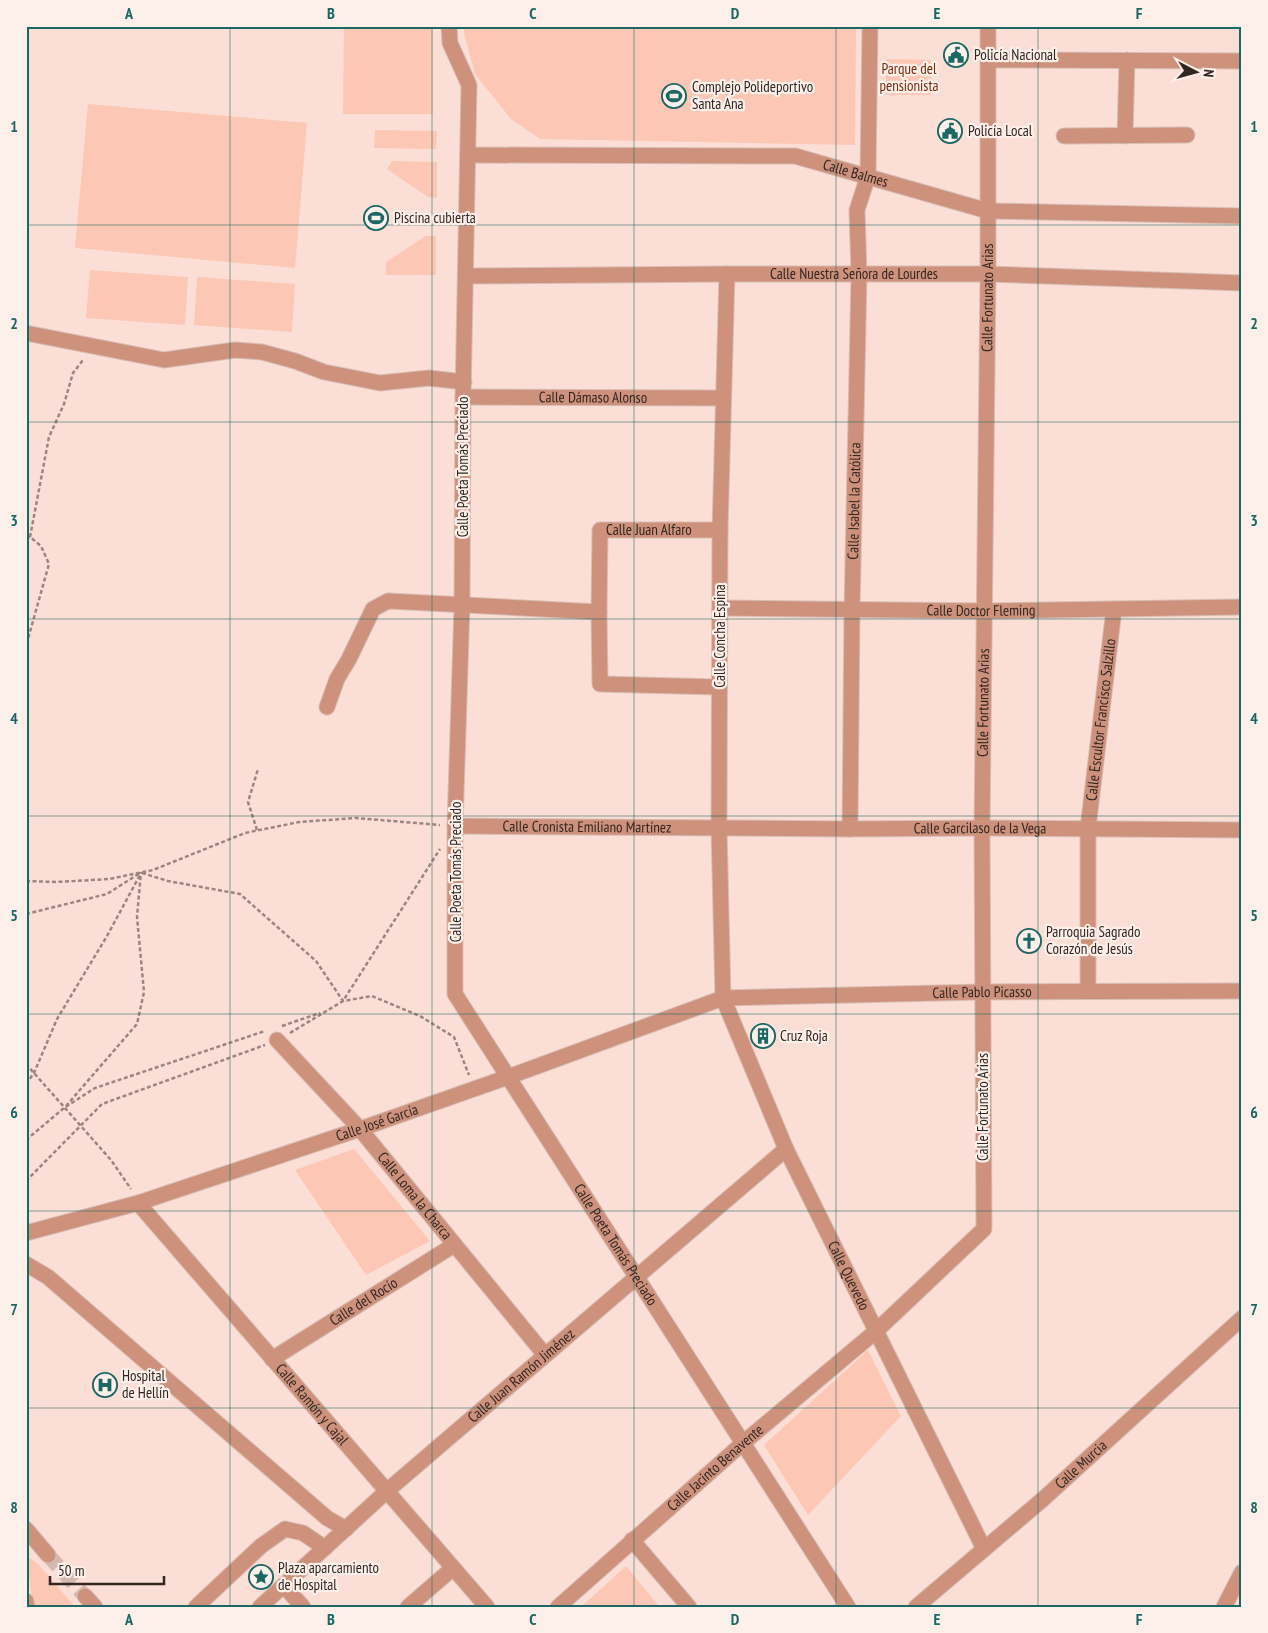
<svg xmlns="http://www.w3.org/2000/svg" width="1268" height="1633" font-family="'PT Sans Narrow',sans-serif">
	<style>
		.green { fill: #fcc7b5 }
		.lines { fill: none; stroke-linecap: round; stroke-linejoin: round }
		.minor-tunnel { stroke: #d3b9b1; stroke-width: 15; stroke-dasharray: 15 8; stroke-linecap: butt }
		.minor-casing { stroke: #d7bdb5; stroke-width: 17 }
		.path { stroke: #9b867f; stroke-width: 2.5; stroke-dasharray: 4 2.5; stroke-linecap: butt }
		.minor { stroke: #cd917c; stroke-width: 15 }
		.grid { fill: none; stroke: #1a6763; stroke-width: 1; stroke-opacity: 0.55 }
		.labels { text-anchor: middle; stroke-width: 4.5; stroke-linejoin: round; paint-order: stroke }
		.poi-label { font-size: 15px; fill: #332621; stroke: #fdefea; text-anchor: start }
		.park-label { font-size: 15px; fill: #792b09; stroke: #fdefea }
		.street-label { font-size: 15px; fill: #332621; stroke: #fdefea }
		.neatline { fill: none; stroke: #1a6763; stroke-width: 2 }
		.grid-label { font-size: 16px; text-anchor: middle; font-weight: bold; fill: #1a6763 }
	</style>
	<rect width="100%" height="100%" fill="#fbded5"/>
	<!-- green -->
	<path class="green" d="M344 26H433V114H343Z
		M464 26H856L855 145 540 139 511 119 475 74 464 33Z
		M886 59 931 60V95H886Z
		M88 104 307 123 295 268 75 248Z
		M375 130 437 131 436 149 374 148Z
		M392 161 437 162V198L428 197 387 169Z
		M426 236H436V275H386V262Z
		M90 270 188 277 185 325 86 318Z
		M197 277 295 284 292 332 194 325Z
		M354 1149 430 1241 366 1275 295 1170Z
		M868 1350 901 1416 808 1515 764 1445Z
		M30 1558 38 1564 75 1607H33L27 1561Z
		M626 1566 658 1605 657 1607H581Z"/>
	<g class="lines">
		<!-- minor-tunnel -->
		<path class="minor-tunnel" d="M48 1555 85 1596"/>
		<defs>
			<g id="minor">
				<path id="s1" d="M449 26 450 43 469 85 463 397 462 605 455 826V994L848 1607"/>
				<path d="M988 60 1242 61"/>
				<path d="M1064 136 1187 135"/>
				<path d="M1125 136 1127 60"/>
				<path id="s2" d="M468 155 795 156 988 211 1242 216"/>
				<path id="s3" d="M727 274 720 530 719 828 723 998 786 1149 984 1549"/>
				<path id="s4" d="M466 276 727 274H988L1242 283"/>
				<path d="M26 333 164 360 235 350 262 352 295 361 324 372 380 383 429 378 464 382"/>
				<path id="s5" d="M463 397 723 398"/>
				<path id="s6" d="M720 608 984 611 1242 607"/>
				<path id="s7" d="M719 687 600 684 599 612 600 530H720"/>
				<path d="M327 707 337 679 349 659 373 609 388 601 599 612"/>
				<path id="s8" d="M455 826 850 829 982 828 1242 830"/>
				<path id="s9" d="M850 829 852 610 859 275 857 210 868 176 870 26"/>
				<path id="s10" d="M1088 991V828L1114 609"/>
				<path id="s11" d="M277 1040 360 1129 545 1355"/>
				<path id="s12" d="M138 1203 487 1607"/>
				<path id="s13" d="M26 1233 138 1203 360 1129 508 1077 723 998 982 992 1242 991"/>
				<path d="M26 1264 48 1277 327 1518 346 1529"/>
				<path id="s14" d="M272 1359 454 1245"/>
				<path d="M26 1529 48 1555"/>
				<path d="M632 1540 689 1607"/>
				<path d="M284 1586 303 1607"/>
				<path d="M85 1596 95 1607"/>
				<path d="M26 1601 27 1607"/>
				<path d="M196 1607 261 1546 285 1529 303 1533 325 1548"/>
				<path id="s15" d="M260 1607 388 1490 786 1149"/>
				<path d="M408 1607 453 1568"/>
				<path id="s16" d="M558 1607 743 1443 875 1332 984 1229 982 828 988 274V26"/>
				<path id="s17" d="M916 1607 1042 1500 1242 1318"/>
				<path d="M1224 1607 1242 1572"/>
			</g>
		</defs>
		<!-- minor casing -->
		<use href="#minor" class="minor-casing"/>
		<!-- path -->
		<path class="path" d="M26 215 27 214
			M26 537H30L41 546 49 564 26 646
			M30 537 49 437 64 404 73 373 83 360
			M257 830 248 802 258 769
			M142 873 168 881 240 894 316 961 343 1001 372 996 420 1016 454 1037 469 1075
			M26 881 56 882 109 879 153 870 245 833 299 822 356 818 440 825
			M26 914 107 894 140 873
			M282 1026 320 1013
			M290 1033 343 1001 440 849
			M26 1064 111 1160 131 1189
			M26 1084 34 1073 57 1019 107 936 140 875
			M66 1106 137 1024 144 992 137 917 141 872
			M26 1140 64 1108 95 1088 265 1031
			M26 1181 102 1104 265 1045"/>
		<!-- minor -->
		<use href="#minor" class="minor"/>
	</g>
	<!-- grid -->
	<path class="grid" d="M230 26V1607M432 26V1607M634 26V1607M836 26V1607M1038 26V1607M26 225H1242M26 422H1242M26 619H1242M26 816H1242M26 1014H1242M26 1211H1242M26 1408H1242"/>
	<!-- icons -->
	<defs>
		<symbol id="civic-ring" viewBox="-11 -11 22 22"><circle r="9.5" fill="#fdefea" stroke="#1a6763" stroke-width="1.5"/><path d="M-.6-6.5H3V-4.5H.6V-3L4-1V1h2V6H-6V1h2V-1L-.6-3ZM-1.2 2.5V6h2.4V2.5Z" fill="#1a6763"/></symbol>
		<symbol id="stadium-ring" viewBox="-11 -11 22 22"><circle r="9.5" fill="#fdefea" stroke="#1a6763" stroke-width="1.5"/><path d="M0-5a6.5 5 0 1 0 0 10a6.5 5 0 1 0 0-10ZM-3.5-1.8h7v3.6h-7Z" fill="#1a6763"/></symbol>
		<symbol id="church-ring" viewBox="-11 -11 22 22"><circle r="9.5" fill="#fdefea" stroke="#1a6763" stroke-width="1.5"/><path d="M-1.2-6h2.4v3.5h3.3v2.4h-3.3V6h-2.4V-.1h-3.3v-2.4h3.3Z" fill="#1a6763"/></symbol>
		<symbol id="building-ring" viewBox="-11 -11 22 22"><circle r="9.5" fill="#fdefea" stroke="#1a6763" stroke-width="1.5"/><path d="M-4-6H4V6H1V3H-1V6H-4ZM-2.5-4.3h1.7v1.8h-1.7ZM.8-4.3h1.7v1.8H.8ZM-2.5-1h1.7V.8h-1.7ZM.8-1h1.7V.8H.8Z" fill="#1a6763"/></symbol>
		<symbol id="hospital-ring" viewBox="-11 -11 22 22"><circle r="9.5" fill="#fdefea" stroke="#1a6763" stroke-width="1.5"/><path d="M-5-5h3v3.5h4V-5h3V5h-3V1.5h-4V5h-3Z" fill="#1a6763"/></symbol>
		<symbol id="sight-ring" viewBox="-11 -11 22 22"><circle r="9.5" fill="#fdefea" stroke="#1a6763" stroke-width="1.5"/><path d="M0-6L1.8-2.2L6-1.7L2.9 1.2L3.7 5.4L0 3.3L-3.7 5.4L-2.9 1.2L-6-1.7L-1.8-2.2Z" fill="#1a6763"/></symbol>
	</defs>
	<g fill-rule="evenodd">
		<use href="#civic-ring" x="942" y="41" width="28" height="28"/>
		<use href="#stadium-ring" x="660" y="82" width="28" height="28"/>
		<use href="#civic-ring" x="936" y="117" width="28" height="28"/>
		<use href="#stadium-ring" x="362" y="204" width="28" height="28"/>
		<use href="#church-ring" x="1015" y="927" width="28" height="28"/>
		<use href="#building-ring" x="749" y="1022" width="28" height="28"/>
		<use href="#hospital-ring" x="91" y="1371" width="28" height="28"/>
		<use href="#sight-ring" x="247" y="1563" width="28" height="28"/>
	</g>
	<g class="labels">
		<!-- poi labels -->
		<g class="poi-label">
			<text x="974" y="60">Policía Nacional</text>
			<text x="692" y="92">Complejo Polideportivo<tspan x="692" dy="17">Santa Ana</tspan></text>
			<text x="968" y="136">Policía Local</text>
			<text x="394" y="223">Piscina cubierta</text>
			<text x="1046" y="937">Parroquia Sagrado<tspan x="1046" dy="17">Corazón de Jesús</tspan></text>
			<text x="780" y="1041">Cruz Roja</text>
			<text x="122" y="1381">Hospital<tspan x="122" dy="17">de Hellín</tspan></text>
			<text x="278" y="1573">Plaza aparcamiento<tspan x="278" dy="17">de Hospital</tspan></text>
		</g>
		<!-- park labels -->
		<g class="park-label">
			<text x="909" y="74">Parque del<tspan x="909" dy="17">pensionista</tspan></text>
		</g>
		<!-- street labels -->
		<g class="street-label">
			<text dy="5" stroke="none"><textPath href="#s2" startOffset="390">Calle Balmes</textPath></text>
			<text dy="5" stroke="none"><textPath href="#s4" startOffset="388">Calle Nuestra Señora de Lourdes</textPath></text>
			<text dy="5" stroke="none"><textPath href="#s16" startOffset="1501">Calle Fortunato Arias</textPath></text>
			<text dy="5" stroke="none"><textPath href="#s5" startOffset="130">Calle Dámaso Alonso</textPath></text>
			<text transform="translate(463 467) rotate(-90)" y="5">Calle Poeta Tomás Preciado</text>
			<text dy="5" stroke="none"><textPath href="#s9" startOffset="328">Calle Isabel la Católica</textPath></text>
			<text dy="5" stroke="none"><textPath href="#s7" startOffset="322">Calle Juan Alfaro</textPath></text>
			<text dy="5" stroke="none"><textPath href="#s6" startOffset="261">Calle Doctor Fleming</textPath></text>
			<text transform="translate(720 636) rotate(-90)" y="5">Calle Concha Espina</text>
			<text dy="5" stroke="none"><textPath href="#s16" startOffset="1096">Calle Fortunato Arias</textPath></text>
			<text dy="5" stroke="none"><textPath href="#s10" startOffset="272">Calle Escultor Francisco Salzillo</textPath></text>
			<text dy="5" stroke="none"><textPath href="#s8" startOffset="132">Calle Cronista Emiliano Martínez</textPath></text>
			<text dy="5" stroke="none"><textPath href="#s8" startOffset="525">Calle Garcilaso de la Vega</textPath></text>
			<text transform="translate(456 872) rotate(-90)" y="5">Calle Poeta Tomás Preciado</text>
			<text dy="5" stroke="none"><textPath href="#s13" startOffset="995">Calle Pablo Picasso</textPath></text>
			<text transform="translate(983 1107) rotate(-90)" y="5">Calle Fortunato Arias</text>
			<text dy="5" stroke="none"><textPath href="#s13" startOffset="368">Calle José García</textPath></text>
			<text dy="5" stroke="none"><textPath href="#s11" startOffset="208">Calle Loma la Charca</textPath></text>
			<text dy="5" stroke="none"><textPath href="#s1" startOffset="1270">Calle Poeta Tomás Preciado</textPath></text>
			<text dy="5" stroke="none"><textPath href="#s3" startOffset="1029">Calle Quevedo</textPath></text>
			<text dy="5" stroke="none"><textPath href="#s14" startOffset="108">Calle del Rocío</textPath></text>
			<text dy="5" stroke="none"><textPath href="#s15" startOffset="349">Calle Juan Ramón Jiménez</textPath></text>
			<text dy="5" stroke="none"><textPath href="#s12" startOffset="266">Calle Ramón y Cajal</textPath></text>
			<text dy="5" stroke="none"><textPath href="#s17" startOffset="218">Calle Murcia</textPath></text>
			<text dy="5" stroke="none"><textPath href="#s16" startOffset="210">Calle Jacinto Benavente</textPath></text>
		</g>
	</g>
	<!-- border -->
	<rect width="1268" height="1633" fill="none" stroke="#fdefea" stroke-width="55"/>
	<!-- north arrow -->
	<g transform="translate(1196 72) rotate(96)" stroke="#fdefea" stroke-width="4" paint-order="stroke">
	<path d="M0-4L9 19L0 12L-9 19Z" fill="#332621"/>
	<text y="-8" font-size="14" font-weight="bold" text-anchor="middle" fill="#332621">N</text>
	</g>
	<!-- scale -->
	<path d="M50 1576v8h114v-8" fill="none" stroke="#332621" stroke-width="2.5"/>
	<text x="58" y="1576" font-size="15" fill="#332621" stroke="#fdefea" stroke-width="4" paint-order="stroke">50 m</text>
	<rect x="28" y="28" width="1212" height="1578" class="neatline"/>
	<g class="grid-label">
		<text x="129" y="19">A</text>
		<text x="331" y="19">B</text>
		<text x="533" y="19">C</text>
		<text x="735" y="19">D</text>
		<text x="937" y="19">E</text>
		<text x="1139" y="19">F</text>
		<text x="14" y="132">1</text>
		<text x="1254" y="132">1</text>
		<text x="14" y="329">2</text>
		<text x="1254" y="329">2</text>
		<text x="14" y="526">3</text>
		<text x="1254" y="526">3</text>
		<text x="14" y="724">4</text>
		<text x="1254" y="724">4</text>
		<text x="14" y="921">5</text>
		<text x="1254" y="921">5</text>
		<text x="14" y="1118">6</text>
		<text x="1254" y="1118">6</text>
		<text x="14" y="1315">7</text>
		<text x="1254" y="1315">7</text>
		<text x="14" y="1513">8</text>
		<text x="1254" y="1513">8</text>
		<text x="129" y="1625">A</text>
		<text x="331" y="1625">B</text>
		<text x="533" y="1625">C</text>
		<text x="735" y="1625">D</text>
		<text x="937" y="1625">E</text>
		<text x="1139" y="1625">F</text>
	</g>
</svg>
